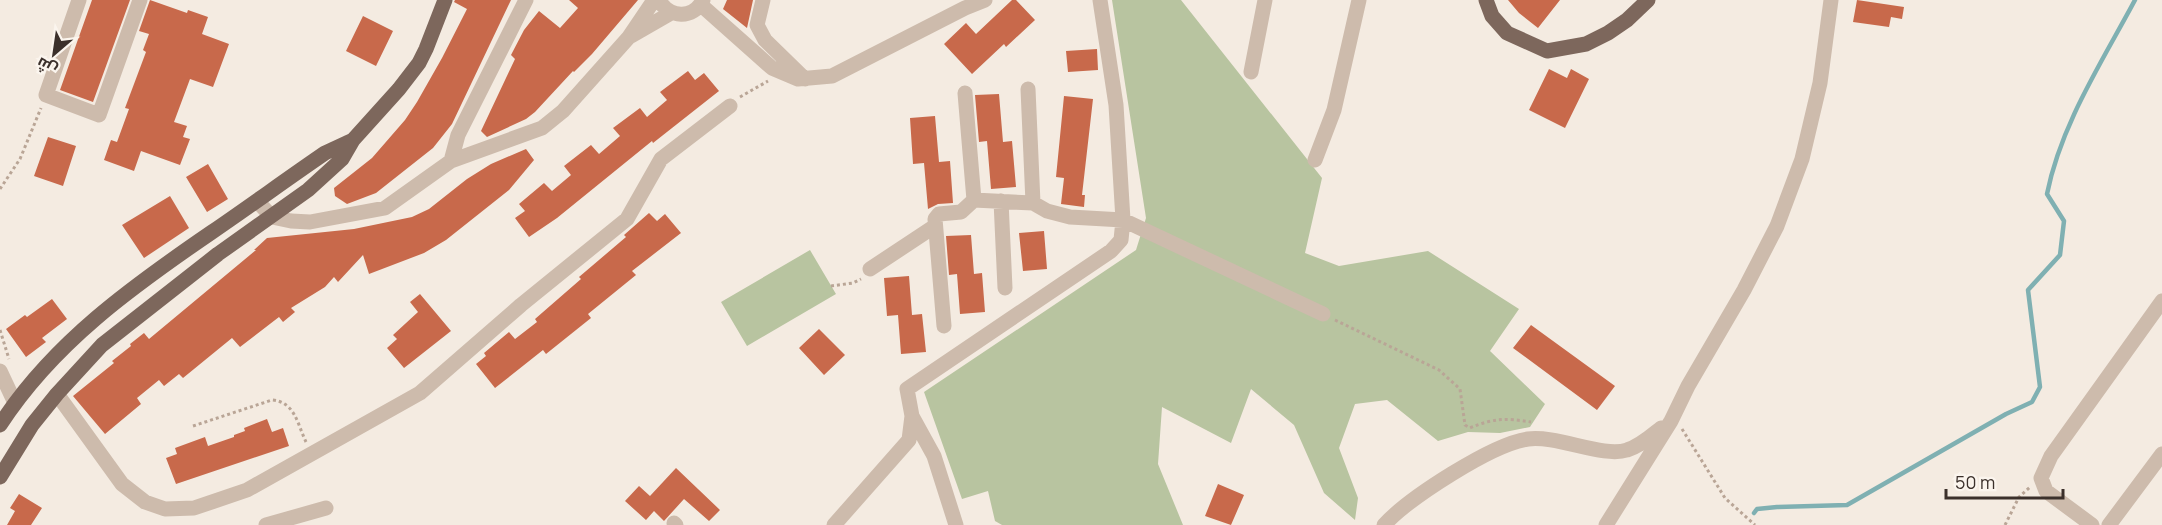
<svg xmlns="http://www.w3.org/2000/svg" width="2162" height="525" font-family="Manrope,Cairo,sans-serif">
	<style>
		.green { fill: #b8c4a0 }
		.lines { fill: none; stroke-linecap: round; stroke-linejoin: round }
		.stream { stroke: #7fb0b2; stroke-width: 4.5 }
		.building { fill: #c8694b }
		.path { stroke: #b9a596; stroke-width: 3; stroke-dasharray: 3 3; stroke-linecap: butt }
		.minor { stroke: #cdbbac; stroke-width: 15 }
		.major { stroke: #7d675c; stroke-width: 15 }
	</style>
	<rect width="100%" height="100%" fill="#f4ebe1"/>
	<!-- green -->
	<path class="green" d="M1112 0H1181L1322 178 1305 253 1339 266 1428 251 1519 309 1490 351 1545 404 1530 427 1500 433 1468 432 1438 441 1387 400 1355 404 1339 448 1358 498 1355 520 1324 493 1294 425 1251 389 1231 443 1162 407 1158 464 1183 525H1002L995 521 988 491 962 499 924 392 1136 250 1146 218Z
		M810 250 836 294 747 346 721 302Z"/>
	<g class="lines">
		<!-- stream -->
		<path class="stream" d="M1754 513 1757 509 1777 507 1847 505 2006 414 2032 402 2040 387 2028 290 2060 255 2064 221 2047 194C2061 124 2102 62 2135 0"/>
	</g>
	<!-- building -->
	<path class="building" d="M92 0H130L93 102 60 90Z
		M150 0 187 13 188 10 208 17 202 34 229 44 213 87 190 79 174 122 187 126 183 137 190 139 180 165 141 151 134 171 104 160 111 140 117 142 129 109 125 108 146 52 143 50 149 34 139 31Z
		M455 0H511L452 124 433 148 376 193 347 204 335 196 334 188 372 158 405 120 417 102 442 58 467 9 454 2Z
		M569 0H638L592 54 574 72 573 71 535 112 526 119 487 137 481 131 515 59 511 55 524 30 539 11 560 28 578 8Z
		M727 0H753L747 28 723 9Z
		M1012 0H1016L1035 20 1006 47 1004 44 972 74 944 44 966 23 976 34Z
		M1508 0H1560L1538 28 1519 13Z
		M1857 0 1904 7 1902 19 1891 17 1889 27 1853 22Z
		M363 16 393 31 376 66 346 51Z
		M1097 49 1098 70 1068 72 1066 51Z
		M1549 69 1567 78 1571 69 1589 79 1565 128 1529 110Z
		M688 71 695 80 704 73 719 91 653 143 652 141 557 218 529 237 515 218 525 211 519 204 544 183 552 191 571 175 564 166 591 145 599 154 620 136 613 128 640 108 647 117 667 100 660 92Z
		M999 94 1003 142 1012 141 1016 187 991 189 987 141 979 142 975 95Z
		M1064 96 1093 99 1082 195H1085L1084 207 1061 204 1064 178 1056 177Z
		M935 116 939 162 950 161 953 203 938 204 928 209 924 163 913 164 910 118Z
		M48 137 76 146 63 186 34 176Z
		M526 149 534 160 509 190 446 240 424 253 369 274 363 255 338 282 334 277 325 287 291 308 295 312 283 322 279 317 240 347 232 338 183 378 179 374 164 386 159 380 137 398 141 404 105 434 73 396 114 363 112 361 131 346 130 344 144 333 149 339 256 250H254L267 238 354 229 412 217 429 209 467 179 491 164Z
		M208 164 228 199 207 212 186 177Z
		M170 196 189 228 144 258 122 225Z
		M649 213 657 221 665 214 681 233 632 271 636 275 588 314 591 318 546 354 543 350 495 388 476 364 486 356 484 353 509 332 515 339 537 322 535 319 581 279 579 277 626 237 624 235Z
		M1044 231 1047 269 1023 271 1019 233Z
		M971 235 974 274 982 273 985 312 960 314 957 274 949 275 946 236Z
		M909 276 912 315 922 314 926 352 901 354 898 315 887 316 884 278Z
		M420 294 451 331 404 368 387 348 397 339 393 335 418 312 410 302Z
		M52 299 67 319 42 338 46 342 26 357 6 329 25 315 27 317Z
		M1531 325 1615 386 1597 410 1513 348Z
		M819 329 845 355 824 375 799 348Z
		M267 419 272 432 283 428 289 446 176 484 166 458 177 454 175 448 205 437 208 446 234 437V435L245 431 244 428Z
		M676 468 720 510 709 521 684 499 664 521 654 511 646 520 625 501 639 486 650 496Z
		M1218 484 1244 495 1231 525 1205 516Z
		M19 494 42 508 31 525H7L15 511 10 508Z"/>
	<g class="lines">
		<!-- path -->
		<path class="path" d="M740 97 768 81
			M0 189 20 159 41 108
			M831 286 853 283 861 279
			M1335 320 1439 370 1460 389 1465 425 1470 428C1493 418 1506 418 1531 422
			M0 330 9 359
			M193 426 272 400C295 402 297 423 306 442
			M1682 429 1725 498 1755 525
			M2005 525 2019 497 2030 487"/>
		<!-- minor -->
		<path class="minor" d="M79 0 46 95 99 115 140 0
			M659 0C669 18 693 20 703 0
			M763 0 757 25 765 40 805 79
			M701 5 772 68 798 79 832 76 965 8 985 0
			M631 36 671 13
			M1251 72 1265 0
			M1028 89 1033 203
			M965 93 974 200
			M1315 160 1334 110 1359 0
			M451 161 458 135 526 0
			M257 201 272 217 291 221 310 222 385 208 451 161 542 128 563 111 629 37 654 0
			M1001 201 1005 288
			M870 269 935 226
			M944 326 935 219 939 214 961 212 974 200 1033 203 1047 211 1070 217 1123 220 1323 314
			M0 371 15 403
			M57 394 122 484 145 502 165 509 194 508 247 490 420 393 521 305 627 219 661 159 730 106
			M912 416 934 456 956 525
			M674 523 676 525
			M266 525 326 508
			M834 525 909 440 912 416 907 389 1111 251 1121 240 1123 220 1116 105 1100 0
			M1384 525C1409 498 1492 444 1528 439 1557 435 1603 458 1627 450 1640 446 1651 436 1661 428
			M1606 525 1671 421 1688 386 1744 290 1777 226 1802 159 1820 83 1831 0
			M2092 525 2046 491 2041 478 2051 456 2162 301
			M2109 525 2162 454"/>
		<!-- major -->
		<path class="major" d="M1486 0 1492 16 1507 33 1547 51 1586 44 1608 33 1627 20 1648 0
			M0 425C53 343 133 286 212 232 250 206 287 179 325 153L353 140
			M0 477 32 425 57 394 102 345 218 254 308 190 342 159 353 140 399 89 419 63 426 49 445 0"/>
	</g>
	<!-- north arrow -->
	<g transform="translate(54 54) rotate(209)" stroke="#fbf5ee" stroke-width="4.5" paint-order="stroke">
	<path d="M0-4.5L10 22L0 15L-10 22Z" fill="#3b302b"/>
	<text y="-9" font-size="16" font-weight="bold" text-anchor="middle" fill="#3b302b">ش</text>
	</g>
	<!-- scale -->
	<path d="M1946 489v9h117v-9" fill="none" stroke="#3b302b" stroke-width="3"/>
	<text x="1955" y="489" font-size="18" fill="#3b302b" stroke="#fbf5ee" stroke-width="4.5" paint-order="stroke">50 m</text>
</svg>
